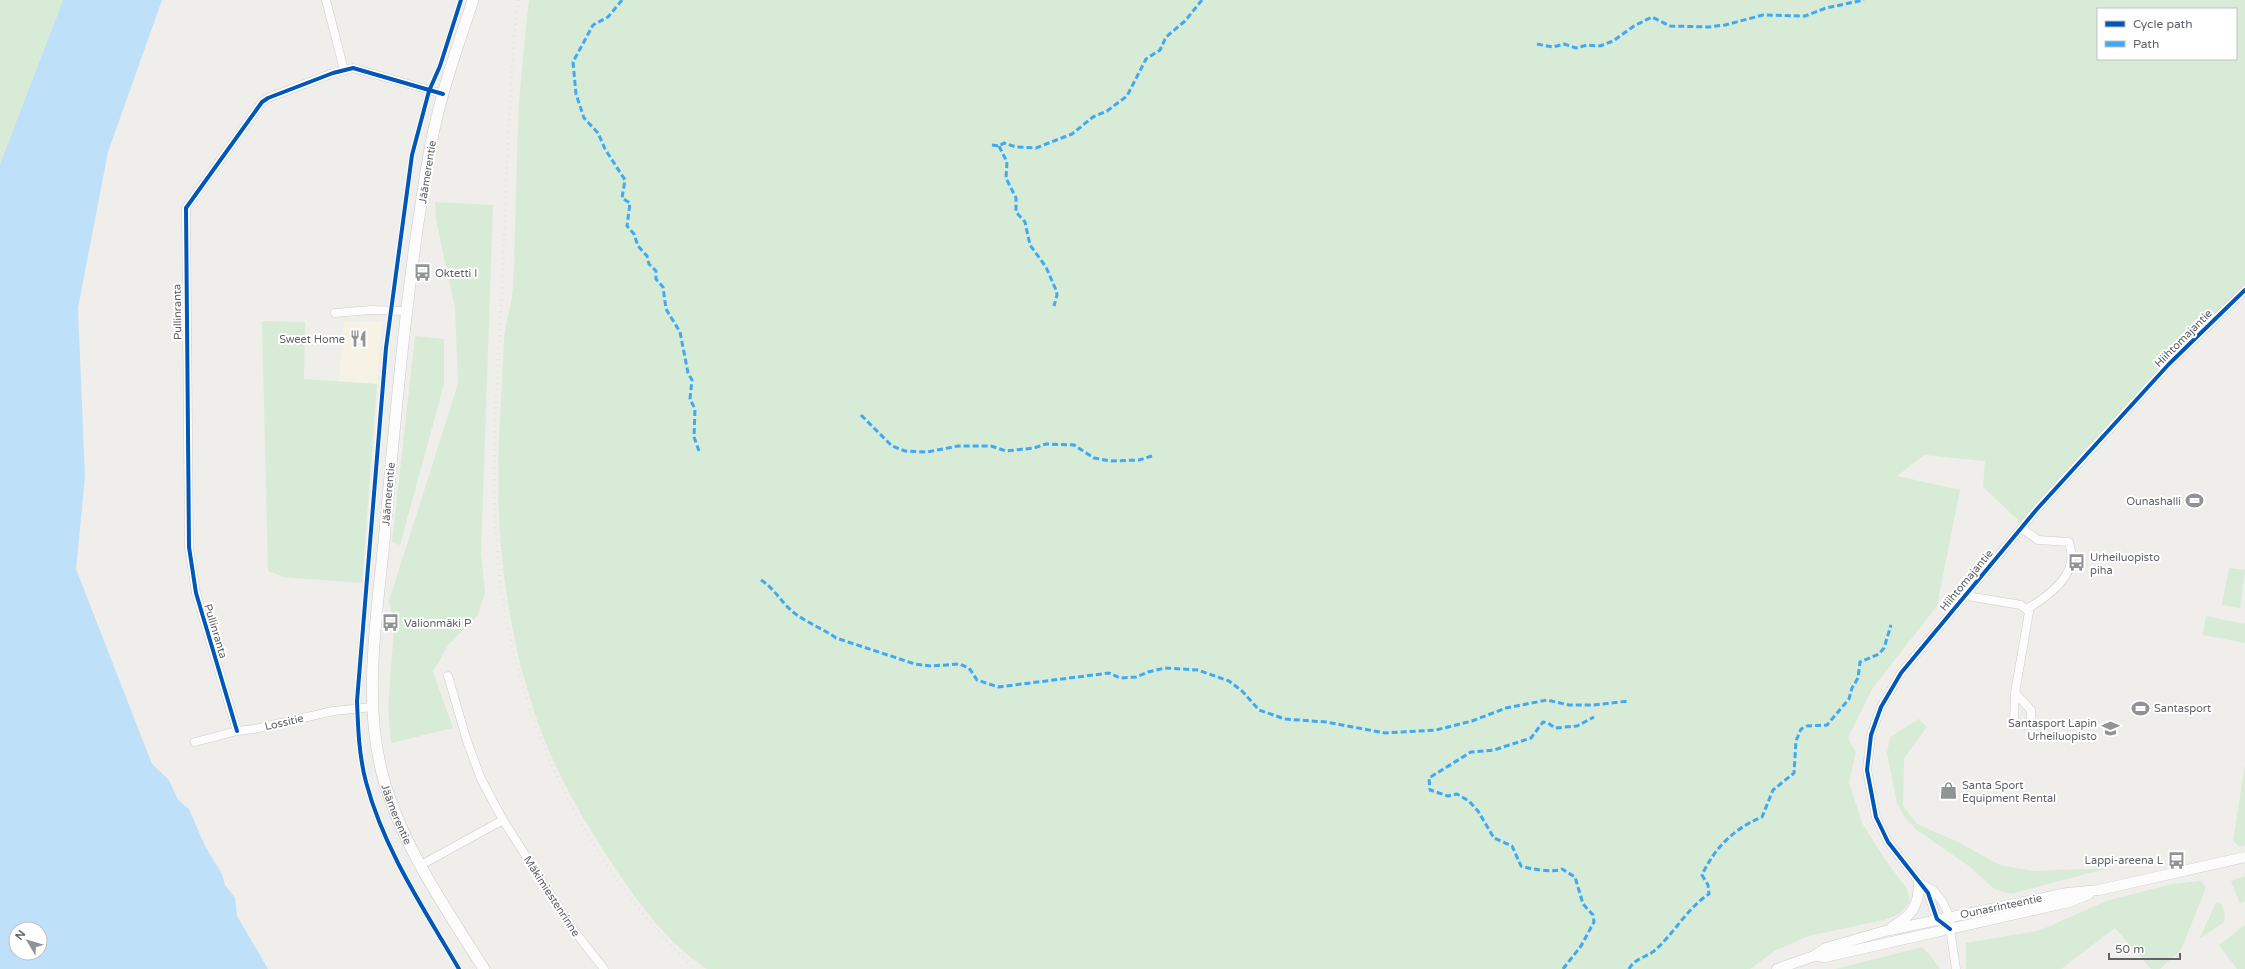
<svg xmlns="http://www.w3.org/2000/svg" width="2245" height="969" font-family="'Varela Round',sans-serif">
	<style>
		.commercial { fill: #f7f3e4 }
		.green { fill: #d8ebd6; fill-rule: evenodd }
		.water { fill: #bfe0f9; fill-rule: evenodd }
		.lines { fill: none; stroke-linecap: round; stroke-linejoin: round }
		.minor-casing { stroke: #cbcccc; stroke-width: 9 }
		.tertiary-casing { stroke: #cbcccc; stroke-width: 11 }
		.secondary-casing { stroke: #cacacb; stroke-width: 12 }
		.minor { stroke: #fdfcfc; stroke-width: 8 }
		.tertiary { stroke: #fdfcfc; stroke-width: 10 }
		.secondary { stroke: #fdfcfc; stroke-width: 11 }
		.rail { stroke: #e4e4e4; stroke-width: 3; stroke-dasharray: 1 5; stroke-linecap: butt }
		.quiet { stroke: #3fa9f5; stroke-width: 3; stroke-dasharray: 6 3; stroke-linecap: butt }
		.cycleway-casing { stroke: #fff; stroke-width: 6 }
		.cycleway { stroke: #0057b8; stroke-width: 4 }
		.labels { text-anchor: middle; stroke-width: 4; stroke-linejoin: round; paint-order: stroke }
		.street-label { font-size: 11px; fill: #5f6368; stroke: #fff }
		.poi-label { font-size: 11px; fill: #5f6368; stroke: #fff; text-anchor: start }
	</style>
	<rect width="100%" height="100%" fill="#efeeea"/>
	<!-- commercial -->
	<path class="commercial" d="M382 321 377 384 339 382 344 322Z"/>
	<!-- green -->
	<path class="green" d="M0 0H63L0 164Z
		M529 0H2245V290L2169 364 2021 528 2017 519 1983 487 1985 461 1924 455 1897 476 1960 490 1937 606 1872 689 1848 738 1856 752 1849 782 1862 823 1887 862 1907 889 1910 902 1899 914 1884 920 1808 936 1776 950 1750 969H707C666 943 631 893 605 853 589 828 574 803 561 777 518 691 499 581 498 485 498 437 502 389 504 340 505 322 513 303 513 284 516 224 516 163 519 103 522 69 525 34 529 0ZM2098 9H2236V59H2098Z
		M435 202 493 205 481 553 485 593 478 615 448 645 433 672 453 728 391 743 388 707 394 629 389 601 458 384 455 308 436 220Z
		M262 321 305 322 304 379 377 384 362 583 283 577 268 571Z
		M415 336 444 339V384L400 545 392 542Z
		M2229 568 2245 570 2240 608 2222 605Z
		M2206 616 2245 624V643L2203 635Z
		M1919 719 1927 727 1904 758 1903 806 1917 824 1958 842 2000 865 2034 871 2108 868 2011 894 1994 889 1969 866 1918 831 1904 816 1897 803 1887 753 1890 737Z
		M2245 765V845L2240 847 2233 841Z
		M2245 876V901L2240 904 2231 881Z
		M2201 881 2206 887 2181 950 2160 969H2151L2115 928 2061 969H1966V943L2041 930 2106 901 2172 884Z
		M2216 903 2221 904 2225 914 2224 922 2199 939Z
		M2245 925V969H2237L2219 945Z
		M1922 947 1931 956 1940 969H1835Z"/>
	<!-- water -->
	<path class="water" d="M63 0H162L108 152 78 308 85 477 76 569 152 764 169 780 178 800 189 809 205 846 222 874 225 885 235 898 237 916 268 969H0V164ZM16 929H40V953H16Z"/>
	<g class="lines">
		<defs>
			<path id="minor" d="M326 0 344 70
				M335 313 371 310 406 311
				M2021 528 2038 540 2069 542C2071 549 2073 558 2070 566 2065 584 2042 600 2027 609
				M1966 594 1973 597 2021 605 2029 612 2015 693 2014 722 2025 725 2029 723 2031 718V710L2015 693
				M448 676 467 741 481 779 503 820 572 928 604 969
				M237 731 196 593 189 547 186 208 262 102 268 98 333 73 353 68 443 94
				M195 742 237 731 254 729 333 711 373 707
				M421 865 503 820
				M1924 885 1934 891 1942 901 1950 917V929L1956 969
				M1950 929 1937 919 1928 893 1888 842 1876 817 1867 770 1871 735 1881 707 1901 673 2037 509 2169 364 2245 290"/>
			<path id="tertiary" d="M1892 927C1913 915 1919 905 1919 882
				M1814 956 1825 957 2069 902 2089 894
				M1777 969 1814 956 1826 948 1885 931 2067 893 2099 890 2245 857"/>
			<g id="secondary">
				<path id="s1" d="M473 0C460 40 445 80 436 121 427 157 423 194 417 230 403 330 394 431 385 531 378 610 362 695 382 773 400 843 446 909 484 969"/>
			</g>
		</defs>
		<!-- minor casing -->
		<use href="#minor" class="minor-casing"/>
		<!-- tertiary casing -->
		<use href="#tertiary" class="tertiary-casing"/>
		<!-- secondary casing -->
		<use href="#secondary" class="secondary-casing"/>
		<!-- minor -->
		<use href="#minor" class="minor"/>
		<!-- tertiary -->
		<use href="#tertiary" class="tertiary"/>
		<!-- secondary -->
		<use href="#secondary" class="secondary"/>
		<!-- rail -->
		<path class="rail" d="M519 0C513 34 512 68 510 103 507 157 505 212 503 267 499 356 491 446 496 535 505 696 577 859 695 969"/>
		<!-- quiet -->
		<path class="quiet" d="M622 0 608 17 593 25 573 62 576 94 584 118 598 133 605 149 625 180 622 198 630 203 627 226 634 234 638 246 647 256 649 264 656 271V279L663 287 666 309 680 332 688 373 692 380 690 399 695 409 694 437 699 451
			M1537 44 1553 47 1564 44 1576 48 1587 45 1600 46 1613 41 1634 26 1652 17 1670 26 1709 27 1725 25 1763 15 1805 16 1826 8 1864 0
			M992 145 999 146 1004 143 1016 147 1036 148 1072 134 1093 117 1107 111 1127 96 1146 59 1160 50 1166 37 1185 21 1202 0
			M999 146 1007 162 1006 178 1016 198V212L1025 222 1030 245 1046 267 1056 290 1057 295 1054 306
			M861 415 892 446 905 451 927 452 958 446H991L1006 451 1034 448 1046 444 1074 445 1094 458 1111 461 1139 460 1152 456
			M761 580C774 588 781 602 793 612 807 623 822 628 836 638L915 664 931 666 959 664 969 668 977 680 998 687 1109 673 1120 678 1136 677 1148 672 1165 668 1198 670 1229 681 1242 691 1259 710 1285 719 1326 722 1385 733 1436 730 1472 721 1506 708 1547 700 1569 705H1594L1628 701
			M1563 969 1581 946 1594 922 1593 915 1583 904 1575 877 1562 869C1555 873 1530 869 1521 866L1512 846 1494 838 1478 811 1469 801 1457 794 1448 796 1430 790 1429 778 1471 752 1494 750 1531 738 1543 722 1548 723 1555 728 1577 726 1594 717
			M1629 969C1635 958 1645 958 1654 951 1674 934 1687 908 1709 894L1708 885 1702 875C1715 847 1735 828 1762 817L1773 790 1794 773 1796 741 1801 729 1807 726 1827 725 1849 699 1852 688 1858 678 1860 662 1879 654 1884 648 1891 625"/>
		<defs>
			<path id="cycleway" d="M237 731 196 593 189 547 186 208 262 102 268 98 333 73 353 68 443 94
				M1950 929 1937 919 1928 893 1888 842 1876 817 1867 770 1871 735 1881 707 1901 673 2037 509 2169 364 2245 290
				M459 969C424 909 384 850 366 782 359 756 358 728 357 701L386 348 412 155 429 91 440 66 461 0"/>
		</defs>
		<!-- cycleway casing -->
		<use href="#cycleway" class="cycleway-casing"/>
		<!-- cycleway -->
		<use href="#cycleway" class="cycleway"/>
	</g>
	<!-- icons -->
	<defs>
		<symbol id="bus-bare" viewBox="-9 -9 18 18"><path d="M-5-6H5V4H4V6H2V4H-2V6H-4V4H-5ZM-3.5-4V0h7V-4ZM-3.5 1.2v1.5H-2V1.2ZM2 1.2v1.5H3.5V1.2Z" fill="#919496" stroke="#fff" stroke-width="2.5" paint-order="stroke"/></symbol>
		<symbol id="restaurant-bare" viewBox="-9 -9 18 18"><path d="M-5-6h1v4h1v-4h1v4h1v-4h1v5L-1.5 .5V6h-2V.5L-5-1ZM5-6V6H3V1.5H1.5Q1.5-4 5-6Z" fill="#919496" stroke="#fff" stroke-width="2.5" paint-order="stroke"/></symbol>
		<symbol id="stadium-bare" viewBox="-9 -9 18 18"><path d="M0-5a6.5 5 0 1 0 0 10a6.5 5 0 1 0 0-10ZM-3.5-1.8h7v3.6h-7Z" fill="#919496" stroke="#fff" stroke-width="2.5" paint-order="stroke"/></symbol>
		<symbol id="school-bare" viewBox="-9 -9 18 18"><path d="M0-5L7-2L0 1L-7-2ZM-4 1L0 2.5L4 1V4Q0 6-4 4Z" fill="#919496" stroke="#fff" stroke-width="2.5" paint-order="stroke"/></symbol>
		<symbol id="shop-bare" viewBox="-9 -9 18 18"><path d="M-5-2.5h2.3a2.7 3.5 0 0 1 5.4 0H5L5.5 6h-11ZM-1.5-2.5h3a1.5 2.3 0 0 0-3 0Z" fill="#919496" stroke="#fff" stroke-width="2.5" paint-order="stroke"/></symbol>
	</defs>
	<g fill-rule="evenodd">
		<use href="#bus-bare" x="410" y="260" width="25" height="25"/>
		<use href="#restaurant-bare" x="346" y="326" width="25" height="25"/>
		<use href="#stadium-bare" x="2182" y="488" width="25" height="25"/>
		<use href="#bus-bare" x="2064" y="550" width="25" height="25"/>
		<use href="#bus-bare" x="378" y="610" width="25" height="25"/>
		<use href="#stadium-bare" x="2128" y="696" width="25" height="25"/>
		<use href="#school-bare" x="2098" y="716" width="25" height="25"/>
		<use href="#shop-bare" x="1936" y="778" width="25" height="25"/>
		<use href="#bus-bare" x="2164" y="848" width="25" height="25"/>
	</g>
	<g class="labels">
		<!-- street labels -->
		<g class="street-label">
			<text transform="translate(427 172) rotate(-81)" y="4">Jäämerentie</text>
			<text transform="translate(177 312) rotate(-91)" y="4">Pullinranta</text>
			<text transform="translate(2183 338) rotate(-45)" y="4">Hiihtomajantie</text>
			<text transform="translate(388 494) rotate(-85)" y="4">Jäämerentie</text>
			<text transform="translate(1966 580) rotate(-50)" y="4">Hiihtomajantie</text>
			<text transform="translate(216 631) rotate(73)" y="4">Pullinranta</text>
			<text transform="translate(284 722) rotate(-13)" y="4">Lossitie</text>
			<text dy="4" stroke="none"><textPath href="#s1" startOffset="827">Jäämerentie</textPath></text>
			<text transform="translate(552 896) rotate(57)" y="4">Mäkimiestenrinne</text>
			<text transform="translate(2001 906) rotate(-12)" y="4">Ounasrinteentie</text>
		</g>
		<!-- poi labels -->
		<g class="poi-label">
			<text x="435" y="277">Oktetti I</text>
			<text x="345" y="343" text-anchor="end">Sweet Home</text>
			<text x="2181" y="505" text-anchor="end">Ounashalli</text>
			<text x="2090" y="561">Urheiluopisto<tspan x="2090" dy="13">piha</tspan></text>
			<text x="404" y="627">Valionmäki P</text>
			<text x="2154" y="712">Santasport</text>
			<text x="2097" y="727" text-anchor="end">Santasport Lapin<tspan x="2097" dy="13">Urheiluopisto</tspan></text>
			<text x="1962" y="789">Santa Sport<tspan x="1962" dy="13">Equipment Rental</tspan></text>
			<text x="2163" y="864" text-anchor="end">Lappi-areena L</text>
		</g>
	</g>
	<!-- legend -->
	<rect x="2097" y="8" width="140" height="52" fill="#ffffff" stroke="#bfc1c3"/>
	<rect x="2105" y="21" width="20" height="6" fill="#0057b8" stroke="#bfc1c3"/>
	<text x="2133" y="28" font-size="12" fill="#5f6368">Cycle path</text>
	<rect x="2105" y="41" width="20" height="6" fill="#3fa9f5" stroke="#bfc1c3"/>
	<text x="2133" y="48" font-size="12" fill="#5f6368">Path</text>
	<!-- north arrow -->
	<g transform="translate(28 941) rotate(308)"><circle r="19" fill="#ffffff" stroke="#bfc1c3"/>
	<path d="M0-3L7 15L0 10L-7 15Z" fill="#919496"/>
	<text y="-6" font-size="11" font-weight="bold" text-anchor="middle" fill="#5f6368">N</text>
	</g>
	<!-- scale -->
	<path d="M2109 953v6h71v-6" fill="none" stroke="#5f6368" stroke-width="2"/>
	<text x="2115" y="953" font-size="12" fill="#5f6368" stroke="#ffffff" stroke-width="3" paint-order="stroke">50 m</text>
</svg>
